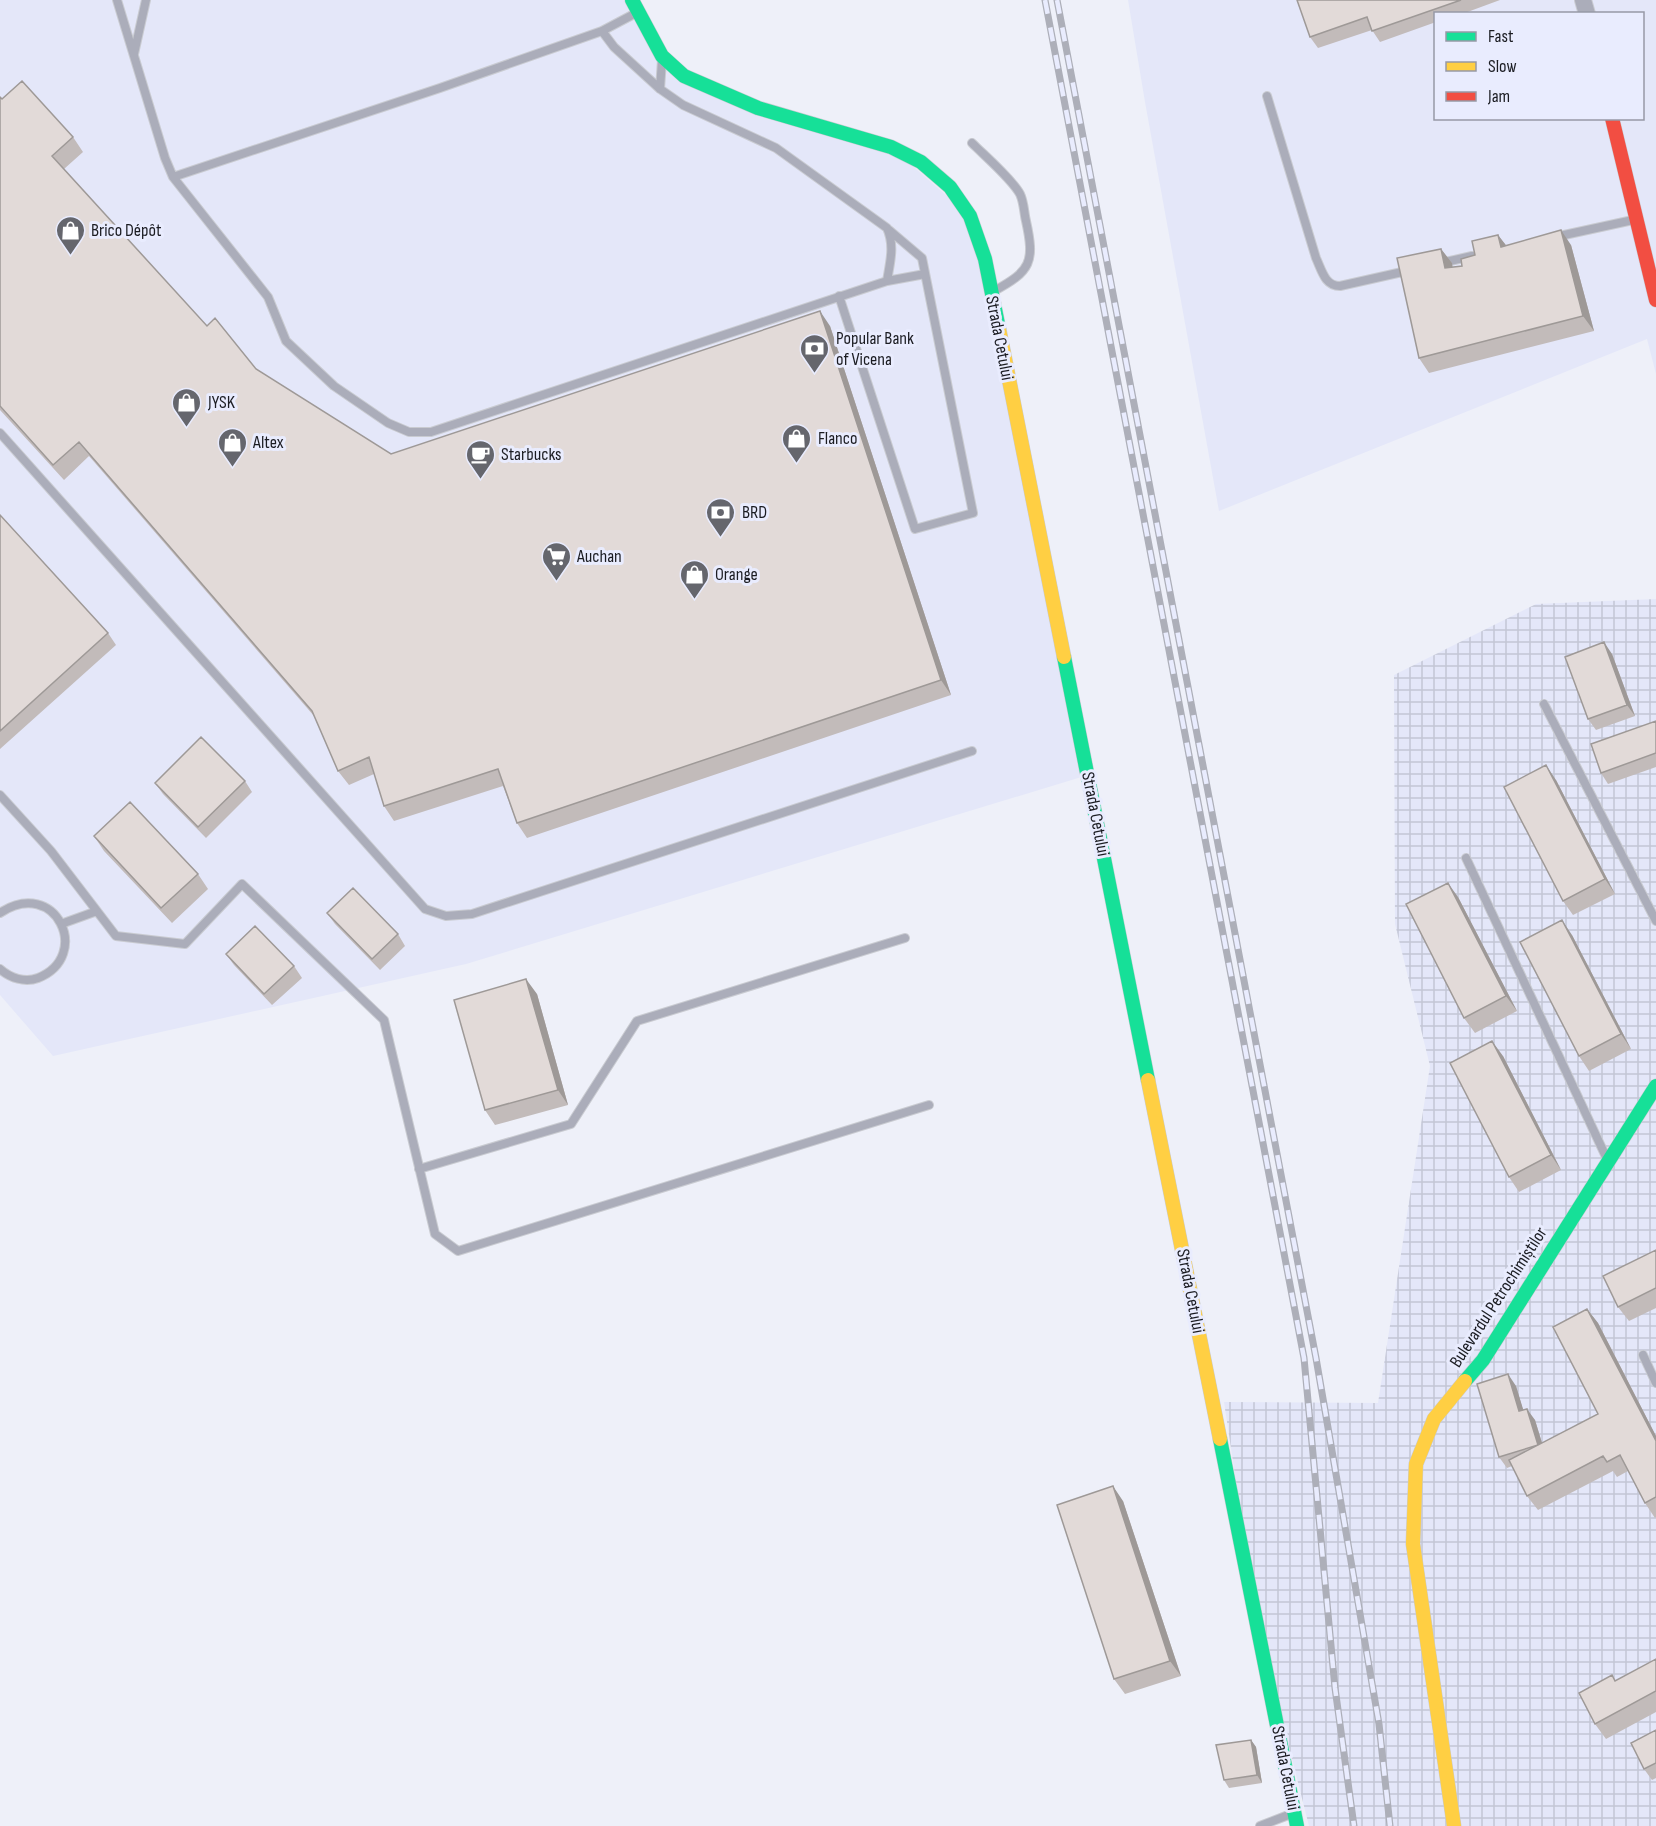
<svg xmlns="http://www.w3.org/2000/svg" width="1656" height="1826" font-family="'Sofia Sans Condensed',sans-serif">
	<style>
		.built { fill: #e4e7f9; fill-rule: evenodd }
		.industrial { fill: url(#industrial-grid) }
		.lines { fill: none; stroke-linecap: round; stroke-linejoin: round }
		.lane-casing { stroke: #c9cbd1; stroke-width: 10 }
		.street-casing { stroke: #c9cbd1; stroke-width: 18 }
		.fast-casing { stroke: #c9cbd1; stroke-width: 15 }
		.slow-casing { stroke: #c9cbd1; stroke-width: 15 }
		.jam-casing { stroke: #c9cbd1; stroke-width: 15 }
		.lane { stroke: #abadba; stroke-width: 8 }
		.street { stroke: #abadba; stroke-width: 16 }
		.fast { stroke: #16e098; stroke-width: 14 }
		.slow { stroke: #ffcf43; stroke-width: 14 }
		.jam { stroke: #f24e42; stroke-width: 14 }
		.rail-casing { stroke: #adafb9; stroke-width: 7 }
		.rail { stroke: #e9ecfe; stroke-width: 4.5; stroke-dasharray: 14; stroke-linecap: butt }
		.wall { fill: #c2bbba }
		.shaded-wall { fill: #9e9997 }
		.building { fill: #e2dad8; stroke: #9e9997; stroke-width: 1.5 }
		.labels { text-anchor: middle; stroke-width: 6; stroke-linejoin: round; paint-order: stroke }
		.poi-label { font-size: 18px; fill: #1b1c22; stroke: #e9ecfe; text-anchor: start }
		.street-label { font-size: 18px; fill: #1b1c22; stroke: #e9ecfe }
	</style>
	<defs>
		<pattern id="industrial-grid" width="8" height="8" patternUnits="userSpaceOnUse" patternTransform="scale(1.5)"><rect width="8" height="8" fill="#e4e7f9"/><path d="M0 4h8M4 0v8" fill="none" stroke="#c3c6d5"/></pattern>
	</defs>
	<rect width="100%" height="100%" fill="#eef0f9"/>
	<!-- built -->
	<path class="built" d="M0 0H633L662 57 758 108 891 147 970 216 1088 775 466 964 53 1056 0 995Z
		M1128 0H1656V374L1647 339 1219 511 1145 102ZM1436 14H1642V118H1436Z"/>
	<!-- industrial -->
	<path class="industrial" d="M1656 599V1826H1309L1257 1621 1224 1402 1378 1403 1430 1066 1395 924 1394 675 1536 604Z"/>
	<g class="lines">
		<defs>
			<path id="lane" d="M117 0 165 158 173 177 268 297 286 341 334 386 388 423 409 432H431L887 281C890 262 895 246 887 228L776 148 683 105 660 89 614 47 602 31
				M134 54 146 0
				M660 89 662 60
				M1267 96 1316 258C1322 271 1325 286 1340 286L1411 270
				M972 143C985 156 1012 179 1020 194 1024 202 1024 213 1026 221 1035 262 1031 271 994 291
				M173 177 440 88 602 31 636 13
				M1555 237 1633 220
				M1441 263 1472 256
				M887 281 925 274
				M839 296 915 529 973 513 922 258 889 230
				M0 433 425 909 446 916 472 914 972 751
				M1544 704 1656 921
				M0 795 51 851 116 936 185 944 242 884 384 1020 435 1234 458 1251 929 1105
				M1466 858 1607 1159
				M0 913C56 876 93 956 38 978 25 983 10 978 0 969
				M61 924 97 911
				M419 1169 571 1124 637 1021 905 938
				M1643 1355 1656 1383
				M1260 1826 1291 1814"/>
			<path id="street" d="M1583 0 1587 14"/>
			<path id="fast" d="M632 0 662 56 684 76 758 108 891 147 921 162 950 187 970 216 985 259 999 329
				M1064 657 1148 1080
				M1465 1381 1483 1360 1656 1086
				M1220 1439 1297 1826"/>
			<path id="slow" d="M999 329 1064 657
				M1148 1080 1220 1439
				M1454 1826 1413 1544 1416 1464 1434 1419 1465 1381"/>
			<path id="jam" d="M1612 118 1656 300"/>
		</defs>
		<!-- lane casing -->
		<use href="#lane" class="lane-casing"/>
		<!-- street casing -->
		<use href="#street" class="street-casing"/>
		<!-- fast casing -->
		<use href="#fast" class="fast-casing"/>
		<!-- slow casing -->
		<use href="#slow" class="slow-casing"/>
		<!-- jam casing -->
		<use href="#jam" class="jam-casing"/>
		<!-- lane -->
		<use href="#lane" class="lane"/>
		<!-- street -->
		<use href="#street" class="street"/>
		<!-- fast -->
		<use href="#fast" class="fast"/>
		<!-- slow -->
		<use href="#slow" class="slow"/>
		<!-- jam -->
		<use href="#jam" class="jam"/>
		<defs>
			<path id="rail" d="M1045 0 1304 1358 1335 1688 1354 1826
				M1057 0 1316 1358 1379 1724 1390 1826"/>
		</defs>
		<!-- rail casing -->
		<use href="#rail" class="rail-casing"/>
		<!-- rail -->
		<use href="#rail" class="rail"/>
	</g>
	<!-- wall -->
	<path class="wall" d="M1297 0H1500L1462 14H1436V22L1380 42 1372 30 1318 48 1310 37Z
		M0 97 2 99 73 137 83 152 64 169 207 326 256 369 391 454 830 326 951 695 527 838 517 823 503 786 394 821 384 806 374 774 349 785 338 771 314 716 89 456 64 480 0 410Z
		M1498 235 1506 246 1571 245 1594 331 1429 373 1419 358 1441 249 1452 263V267L1462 266Z
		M0 515 108 633 116 645 0 749Z
		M1612 654 1635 716 1596 730 1588 719Z
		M1656 721V767L1608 784 1601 773Z
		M1556 780 1615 894 1573 915 1563 901Z
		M245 781 252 792 206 838 163 794 155 783Z
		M94 836 198 874 208 889 172 923 104 851Z
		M1458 897 1517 1011 1475 1033 1464 1018Z
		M327 913 398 934 405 946 380 970 335 924Z
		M1572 935 1631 1049 1589 1071 1579 1056Z
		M226 954 294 966 302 978 272 1005 234 965Z
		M537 994 568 1105 495 1125 485 1110Z
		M1503 1056 1561 1170 1519 1192 1509 1177Z
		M1656 1250V1308L1629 1321 1618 1307Z
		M1587 1309 1598 1323 1656 1436V1517L1655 1518 1645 1503 1628 1471 1617 1477 1613 1471 1538 1510 1527 1496 1512 1466 1507 1468 1499 1457 1516 1386 1523 1410 1535 1420 1542 1443 1598 1414Z
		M1123 1501 1181 1676 1125 1694 1114 1679Z
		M1656 1659V1712L1606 1739 1595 1724 1612 1675 1616 1681Z
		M1656 1730V1778L1652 1780 1644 1769Z
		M1251 1740 1256 1747 1262 1783 1229 1788 1224 1780Z"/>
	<!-- shaded-wall -->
	<path class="shaded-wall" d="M1561 230 1571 245 1594 331 1583 316Z
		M1498 235 1509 249 1501 247Z
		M1441 249 1452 263 1455 283 1445 268Z
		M820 311 830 326 951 695 941 680Z
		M1604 642 1612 654 1635 716 1627 705Z
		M1546 765 1556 780 1615 894 1605 879Z
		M1448 883 1458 897 1517 1011 1506 996Z
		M1562 920 1572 935 1631 1049 1621 1034Z
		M526 979 537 994 568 1105 558 1090Z
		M1492 1041 1503 1056 1561 1170 1551 1155Z
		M1587 1309 1598 1323 1656 1436V1441Z
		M1508 1374 1516 1386 1527 1422 1519 1411Z
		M1527 1409 1535 1420 1546 1456 1538 1445Z
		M1113 1486 1123 1501 1181 1676 1170 1661Z
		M1251 1740 1256 1747 1262 1783 1257 1775Z"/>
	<!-- building -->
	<path class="building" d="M1297 0H1461L1372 31 1367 17 1310 37Z
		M22 81 73 137 52 156 207 326 215 318 256 369 391 454 820 311 941 680 517 823 498 769 384 806 369 757 338 771 312 711 79 442 53 465 0 406V97L2 99Z
		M1561 230 1583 316 1419 358 1397 258 1441 249 1445 268 1462 266 1461 259 1475 255 1472 241 1498 235 1501 247Z
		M0 515 108 633 0 731Z
		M1604 642 1627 705 1588 719 1565 657Z
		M1656 721V753L1601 773 1591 744Z
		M201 737 245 781 198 827 155 783Z
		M1546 765 1605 879 1563 901 1504 787Z
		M130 802 198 874 161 908 94 836Z
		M1448 883 1506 996 1464 1018 1406 904Z
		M353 888 398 934 372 959 327 913Z
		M1562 920 1621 1034 1579 1056 1520 942Z
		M255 926 294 966 264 994 226 954Z
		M526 979 558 1090 485 1110 454 1000Z
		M1492 1041 1551 1155 1509 1177 1450 1063Z
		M1656 1250V1288L1618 1307 1603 1276Z
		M1587 1309 1656 1441V1497L1645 1503 1620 1455 1607 1462 1603 1456 1527 1496 1509 1460 1598 1414 1553 1327Z
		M1508 1374 1519 1411 1527 1409 1538 1445 1499 1457 1477 1384Z
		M1113 1486 1170 1661 1114 1679 1057 1505Z
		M1656 1659V1691L1595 1724 1579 1693 1612 1675 1615 1681Z
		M1656 1730V1763L1644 1769 1631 1743Z
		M1251 1740 1257 1775 1224 1780 1216 1745Z"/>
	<!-- icons -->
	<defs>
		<symbol id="shop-pin" viewBox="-11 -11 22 30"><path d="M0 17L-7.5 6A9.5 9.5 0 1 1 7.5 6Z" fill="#65666d" stroke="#e9ecfe"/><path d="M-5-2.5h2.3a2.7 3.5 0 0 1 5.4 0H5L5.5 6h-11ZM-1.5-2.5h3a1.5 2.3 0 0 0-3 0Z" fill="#fff"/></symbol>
		<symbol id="bank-pin" viewBox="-11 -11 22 30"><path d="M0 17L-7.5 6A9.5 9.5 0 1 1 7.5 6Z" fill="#65666d" stroke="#e9ecfe"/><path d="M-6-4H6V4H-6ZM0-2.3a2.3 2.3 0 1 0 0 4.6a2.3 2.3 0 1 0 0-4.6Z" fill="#fff"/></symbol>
		<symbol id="cafe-pin" viewBox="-11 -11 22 30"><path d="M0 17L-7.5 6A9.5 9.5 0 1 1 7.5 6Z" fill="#65666d" stroke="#e9ecfe"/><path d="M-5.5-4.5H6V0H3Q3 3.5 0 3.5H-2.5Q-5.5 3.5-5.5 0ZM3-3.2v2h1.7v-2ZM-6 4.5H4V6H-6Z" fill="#fff"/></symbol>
		<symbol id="supermarket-pin" viewBox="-11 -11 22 30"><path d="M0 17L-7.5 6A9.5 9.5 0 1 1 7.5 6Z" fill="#65666d" stroke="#e9ecfe"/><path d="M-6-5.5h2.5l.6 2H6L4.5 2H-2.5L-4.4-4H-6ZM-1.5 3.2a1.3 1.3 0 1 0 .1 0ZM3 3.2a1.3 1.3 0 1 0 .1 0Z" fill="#fff"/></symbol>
	</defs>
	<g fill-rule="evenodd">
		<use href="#shop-pin" x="54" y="214" width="33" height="45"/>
		<use href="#bank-pin" x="798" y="332" width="33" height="45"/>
		<use href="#shop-pin" x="170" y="386" width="33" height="45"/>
		<use href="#shop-pin" x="780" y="422" width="33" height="45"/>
		<use href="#shop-pin" x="216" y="426" width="33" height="45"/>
		<use href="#cafe-pin" x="464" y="438" width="33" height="45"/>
		<use href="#bank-pin" x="704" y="496" width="33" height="45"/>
		<use href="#supermarket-pin" x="540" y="540" width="33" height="45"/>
		<use href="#shop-pin" x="678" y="558" width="33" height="45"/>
	</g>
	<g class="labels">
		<!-- poi labels -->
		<g class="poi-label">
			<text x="91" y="236">Brico Dépôt</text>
			<text x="836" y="344">Popular Bank<tspan x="836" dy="21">of Vicena</tspan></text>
			<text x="208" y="408">JYSK</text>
			<text x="818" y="444">Flanco</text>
			<text x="253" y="448">Altex</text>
			<text x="501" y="460">Starbucks</text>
			<text x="742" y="518">BRD</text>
			<text x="577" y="562">Auchan</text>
			<text x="715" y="580">Orange</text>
		</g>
		<!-- street labels -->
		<g class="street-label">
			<text transform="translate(1000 338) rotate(79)" y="6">Strada Cetului</text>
			<text transform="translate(1096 814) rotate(79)" y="6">Strada Cetului</text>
			<text transform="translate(1191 1291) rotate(79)" y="6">Strada Cetului</text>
			<text transform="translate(1498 1297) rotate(-57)" y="6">Bulevardul Petrochimiștilor</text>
			<text transform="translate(1286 1768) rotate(79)" y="6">Strada Cetului</text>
		</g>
	</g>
	<!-- legend -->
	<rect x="1434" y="12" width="210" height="108" fill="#e9ecfe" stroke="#9799a6" stroke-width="1.5"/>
	<rect x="1446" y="32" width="30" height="9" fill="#16e098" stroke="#9799a6" stroke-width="1.5"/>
	<text x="1488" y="42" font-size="18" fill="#1b1c22">Fast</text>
	<rect x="1446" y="62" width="30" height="9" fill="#ffcf43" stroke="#9799a6" stroke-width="1.5"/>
	<text x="1488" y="72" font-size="18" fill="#1b1c22">Slow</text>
	<rect x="1446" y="92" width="30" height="9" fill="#f24e42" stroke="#9799a6" stroke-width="1.5"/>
	<text x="1488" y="102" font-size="18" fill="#1b1c22">Jam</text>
</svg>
